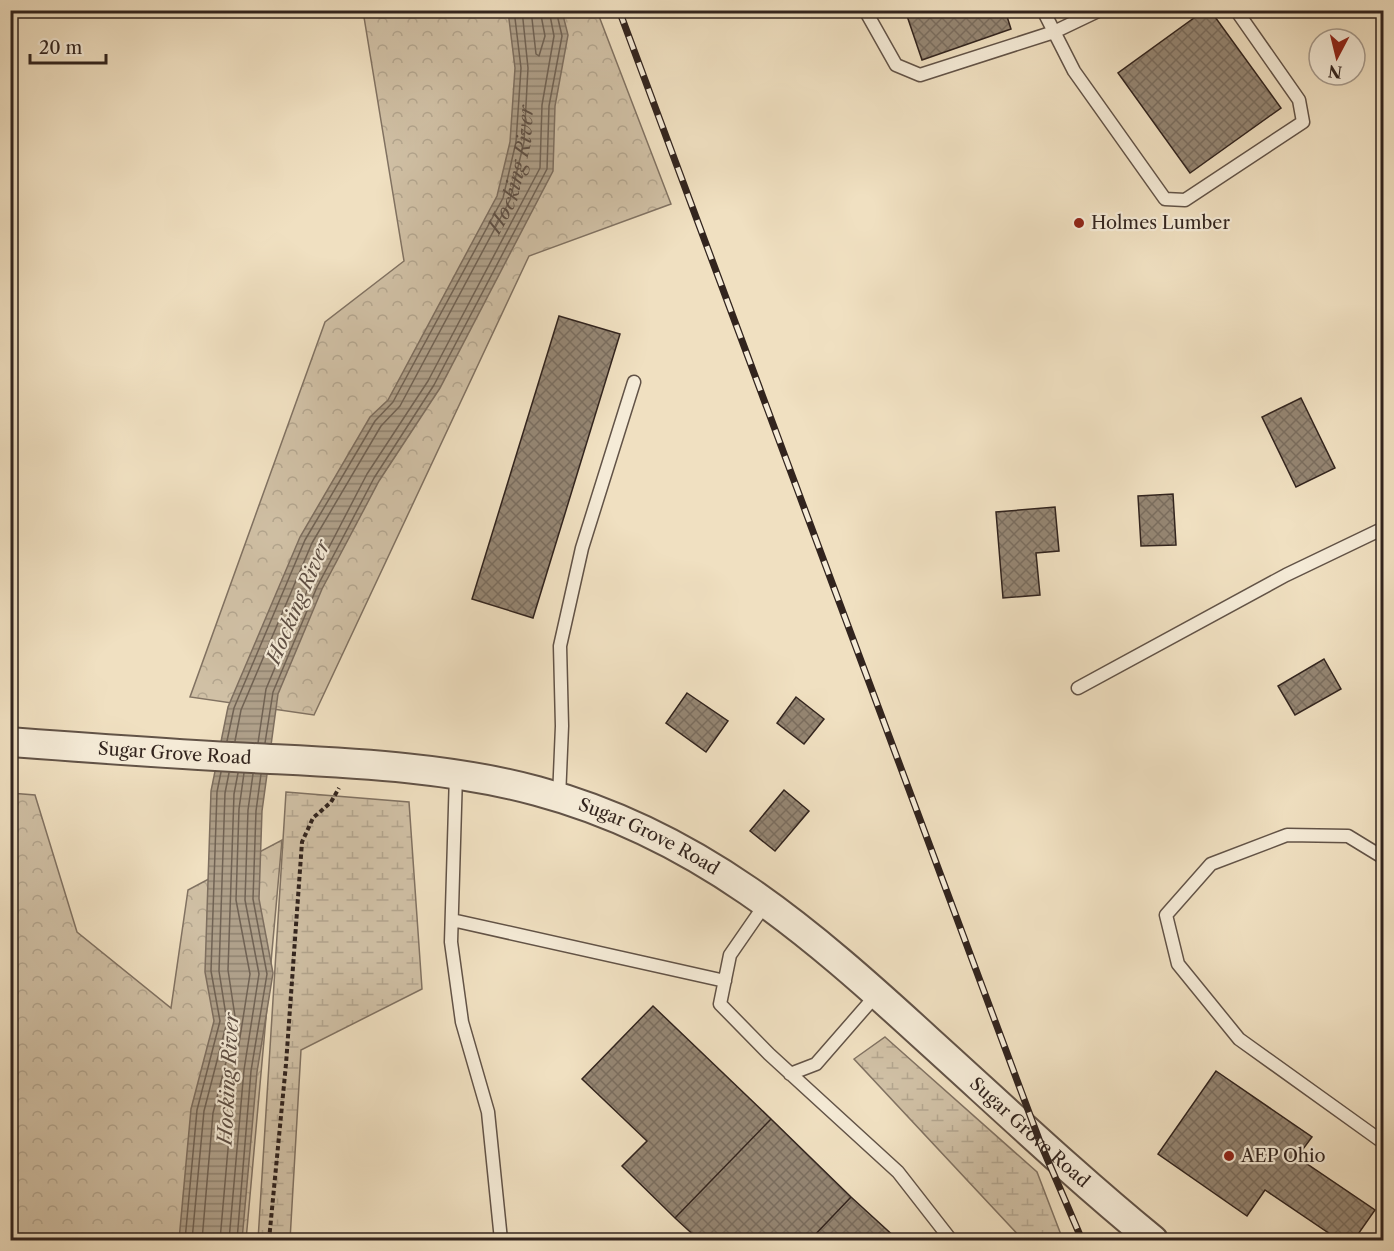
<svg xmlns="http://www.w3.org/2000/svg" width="1394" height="1251" font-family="'Libre Caslon Text',serif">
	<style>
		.forest { fill: url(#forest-crowns); stroke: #817262; stroke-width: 1.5 }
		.wetland { fill: url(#wetland-marsh); stroke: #817262; stroke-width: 1.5 }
		.water { fill: url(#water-rules); stroke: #7d6e5f; stroke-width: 1.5 }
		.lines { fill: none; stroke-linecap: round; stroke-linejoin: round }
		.shore { stroke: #706254; stroke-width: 1.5 }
		.building { fill: url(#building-cross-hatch); stroke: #32241e; stroke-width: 1.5 }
		.service-casing { stroke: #625347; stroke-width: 15 }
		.tertiary-casing { stroke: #625347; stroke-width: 32 }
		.path { stroke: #32241e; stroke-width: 4; stroke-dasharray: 4.5 3; stroke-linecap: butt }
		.service { stroke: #f5ebd7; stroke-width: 12 }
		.tertiary { stroke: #f5ebd7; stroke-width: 28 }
		.rail-casing { stroke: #32241e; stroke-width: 7 }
		.rail { stroke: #f5ebd7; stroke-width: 4.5; stroke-dasharray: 14; stroke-linecap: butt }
		.poi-dot { fill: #8f2418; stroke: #f5ebd7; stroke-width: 2 }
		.labels { text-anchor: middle; stroke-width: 4.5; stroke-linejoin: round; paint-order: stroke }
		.poi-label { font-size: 18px; fill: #32241e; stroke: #f5ebd7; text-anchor: start }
		.street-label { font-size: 18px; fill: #32241e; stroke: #f5ebd7 }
		.water-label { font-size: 20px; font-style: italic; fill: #5e4f44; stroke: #f5ebd7 }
	</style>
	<defs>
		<pattern id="forest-crowns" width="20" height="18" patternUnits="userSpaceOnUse" patternTransform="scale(1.5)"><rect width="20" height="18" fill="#d0c0a5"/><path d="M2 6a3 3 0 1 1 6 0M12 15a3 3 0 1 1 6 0" fill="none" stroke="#b3a58e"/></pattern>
		<pattern id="wetland-marsh" width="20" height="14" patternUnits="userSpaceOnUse" patternTransform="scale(1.5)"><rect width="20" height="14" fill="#d0c0a5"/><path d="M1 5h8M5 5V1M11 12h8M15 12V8" fill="none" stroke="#b3a58e"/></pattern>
		<pattern id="water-rules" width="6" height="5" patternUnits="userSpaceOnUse" patternTransform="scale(1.5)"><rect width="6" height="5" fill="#afa08a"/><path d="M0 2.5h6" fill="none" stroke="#8f8270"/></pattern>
		<pattern id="building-cross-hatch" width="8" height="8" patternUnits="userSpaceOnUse" patternTransform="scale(1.5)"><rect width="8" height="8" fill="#958673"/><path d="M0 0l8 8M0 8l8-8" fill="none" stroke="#7a6d5e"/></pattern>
	</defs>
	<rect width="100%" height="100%" fill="#f0e0c1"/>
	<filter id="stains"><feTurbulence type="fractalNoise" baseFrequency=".00333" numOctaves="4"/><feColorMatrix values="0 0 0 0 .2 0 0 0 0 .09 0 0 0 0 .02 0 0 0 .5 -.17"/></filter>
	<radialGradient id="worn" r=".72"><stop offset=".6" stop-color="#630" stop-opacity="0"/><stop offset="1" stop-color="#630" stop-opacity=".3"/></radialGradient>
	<!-- forest -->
	<path class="forest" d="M363 11H597L671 204 529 256 314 715 190 697 325 322 404 261Z
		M10 793 35 795 77 932 171 1008 188 890 282 840 246 1240H11Z"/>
	<!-- wetland -->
	<path class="wetland" d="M286 792 409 802 422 989 301 1050 290 1240H258Z
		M885 1037 1037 1172 1063 1240H1023L854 1059Z"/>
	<!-- water -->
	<path class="water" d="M508 11H562L568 35 555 106 553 171 440 388 379 481 322 589 278 694 262 811 259 899 273 973 257 1072 242 1240H179L191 1109 214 1021 205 972 211 791 228 707 300 537 370 417 388 400 497 196 510 142 515 68Z"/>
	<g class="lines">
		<!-- shore -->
		<g class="shore">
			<path d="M531 10 536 54 539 56 545 36 540 10"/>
			<path d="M227 741 234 708 305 540 375 421 393 402 503 198 516 142 521 68 514 10"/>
			<path id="s1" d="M235 741 241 710 312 543 381 426 400 406 510 200 524 142 528 68 522 10"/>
			<path d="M258 743 266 689 310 584 367 474 428 381 540 168 542 105 554 36 549 10"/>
			<path d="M265 743 273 692 317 587 374 478 434 385 547 169 549 106 562 36 556 10"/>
			<path d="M185 1240 197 1110 220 1021 211 971 217 792 221 772"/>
			<path d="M192 1240 204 1111 227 1022 219 971 225 793 229 773"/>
			<path d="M202 1240 213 1113 236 1023 228 970 234 794 238 773"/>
			<path d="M220 1240 235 1069 250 974 236 900 239 809 244 773"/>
			<path d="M229 1240 244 1070 259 974 245 900 248 810 253 774"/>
			<path d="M237 1240 251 1071 267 974 253 899 256 811 261 774"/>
		</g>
	</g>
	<!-- building -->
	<path class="building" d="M905 10H1005L1011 29 922 60Z
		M1205 10H1210L1281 108 1190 173 1118 73Z
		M559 316 620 334 533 618 472 599Z
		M1301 398 1335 468 1296 487 1262 417Z
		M1173 494 1176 545 1141 546 1138 496Z
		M1055 507 1059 551 1036 553 1040 595 1003 598 996 512Z
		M1324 659 1341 689 1295 715 1278 686Z
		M687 693 728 721 706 752 666 723Z
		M796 697 824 719 804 744 777 723Z
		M784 790 809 811 775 851 750 831Z
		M653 1006 771 1119 675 1218 622 1166 647 1141 582 1079Z
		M1216 1071 1312 1137 1297 1157 1375 1210 1354 1240H1339L1265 1190 1247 1216 1158 1154Z
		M771 1119 851 1197 810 1240H699L675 1218Z
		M851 1197 898 1240H810Z"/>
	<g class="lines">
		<defs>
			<path id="service" d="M865 10 896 65 920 75 1054 32 1100 10
				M1043 10 1074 71 1165 199 1185 200 1303 122 1299 100 1236 10
				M1078 688 1286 575 1384 528
				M456 774 451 942 462 1022 488 1112 501 1240
				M559 798 562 726 560 646 582 548 634 382
				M1384 858 1348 836 1287 835 1211 864 1166 915 1178 964 1239 1039 1384 1143
				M766 903 730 955 720 1004 769 1054 898 1172 951 1240
				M452 920 725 981
				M790 1074 816 1064 877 994"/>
			<g id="tertiary">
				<path id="s2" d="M10 742C91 748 171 754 252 758 346 763 445 766 537 791 698 834 809 931 929 1041 1003 1108 1076 1177 1153 1240"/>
			</g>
		</defs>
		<!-- service casing -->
		<use href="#service" class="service-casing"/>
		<!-- tertiary casing -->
		<use href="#tertiary" class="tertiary-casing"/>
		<!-- path -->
		<path class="path" d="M269 1240 286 1064 302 842 313 818 331 802 339 788"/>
		<!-- service -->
		<use href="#service" class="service"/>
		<!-- tertiary -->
		<use href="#tertiary" class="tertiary"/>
		<defs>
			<path id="rail" d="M619 10 1040 1142 1082 1240"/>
		</defs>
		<!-- rail casing -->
		<use href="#rail" class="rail-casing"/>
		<!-- rail -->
		<use href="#rail" class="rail"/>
	</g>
	<!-- markers -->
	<g class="poi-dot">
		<circle cx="1079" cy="223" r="6"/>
		<circle cx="1229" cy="1156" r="6"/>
	</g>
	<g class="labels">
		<!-- poi labels -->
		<g class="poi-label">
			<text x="1091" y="229">Holmes Lumber</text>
			<text x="1241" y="1162">AEP Ohio</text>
		</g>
		<!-- street labels -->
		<g class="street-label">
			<text dy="6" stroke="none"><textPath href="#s2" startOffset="165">Sugar Grove Road</textPath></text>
			<text dy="6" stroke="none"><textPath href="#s2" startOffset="651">Sugar Grove Road</textPath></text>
			<text dy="6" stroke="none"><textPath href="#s2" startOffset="1136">Sugar Grove Road</textPath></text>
		</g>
		<!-- water labels -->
		<g class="water-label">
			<text dy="7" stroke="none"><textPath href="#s1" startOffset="640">Hocking River</textPath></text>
			<text transform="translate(298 602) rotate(-67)" y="7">Hocking River</text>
			<text transform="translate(228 1079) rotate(-87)" y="7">Hocking River</text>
		</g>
	</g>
	<!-- margin -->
	<rect width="1394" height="1251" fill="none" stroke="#f0e0c1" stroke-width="36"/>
	<rect x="12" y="12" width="1370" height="1227" fill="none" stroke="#32241e" stroke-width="3"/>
	<rect x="18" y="18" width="1358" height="1215" fill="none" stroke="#32241e" stroke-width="1.5"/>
	<!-- north arrow -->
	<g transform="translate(1337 57) rotate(187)"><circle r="28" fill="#f5ebd7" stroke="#a79b8d" stroke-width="1.5"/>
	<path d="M0-4.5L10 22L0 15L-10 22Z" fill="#8f2418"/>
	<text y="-9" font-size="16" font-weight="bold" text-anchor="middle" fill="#32241e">N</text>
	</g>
	<!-- scale -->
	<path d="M30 54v9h76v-9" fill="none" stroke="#32241e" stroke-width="3"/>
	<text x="39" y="54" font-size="18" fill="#32241e" stroke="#f5ebd7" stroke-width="4.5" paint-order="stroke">20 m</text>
	<rect width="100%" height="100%" filter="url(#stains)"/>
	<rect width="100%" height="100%" fill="url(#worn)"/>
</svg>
